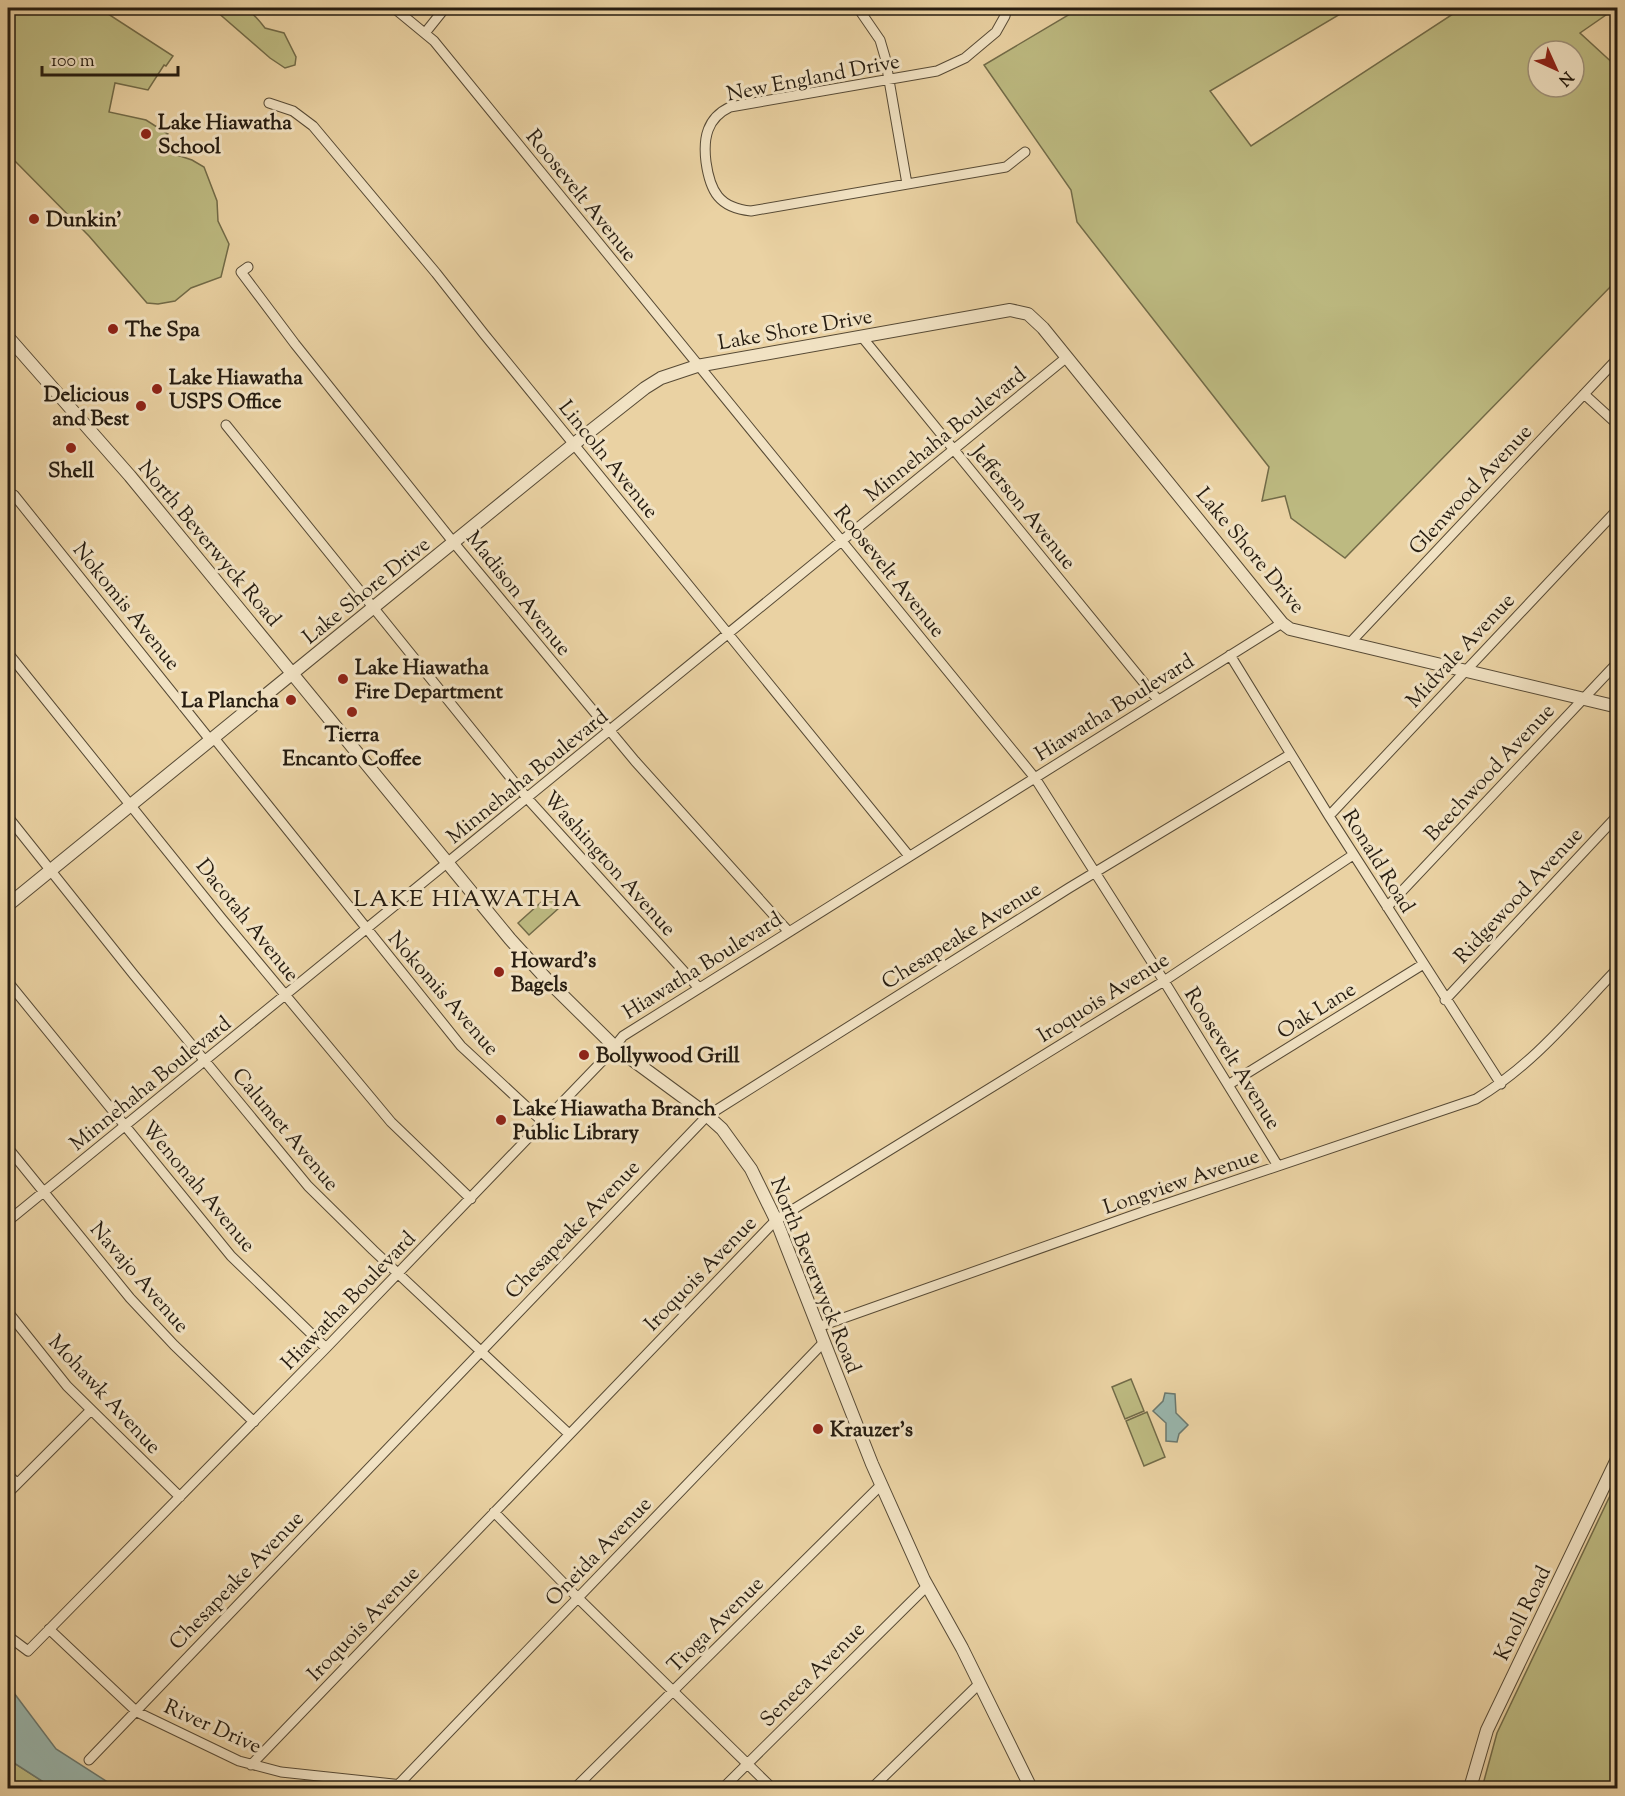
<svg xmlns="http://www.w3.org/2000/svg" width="1625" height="1796" font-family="'Sorts Mill Goudy',serif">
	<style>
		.green { fill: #bdba81; stroke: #726b48; stroke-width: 1.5; fill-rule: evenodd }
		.water { fill: #99b6ad; stroke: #6b786e; stroke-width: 1.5 }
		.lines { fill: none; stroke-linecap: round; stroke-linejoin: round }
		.minor-casing { stroke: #574a35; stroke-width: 11 }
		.tertiary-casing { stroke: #574a35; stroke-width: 14 }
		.minor { stroke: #f1e2c3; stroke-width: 9 }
		.tertiary { stroke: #f1e2c3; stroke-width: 12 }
		.poi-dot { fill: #8f2418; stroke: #f1e2c3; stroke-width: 2 }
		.labels { text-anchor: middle; stroke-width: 6; stroke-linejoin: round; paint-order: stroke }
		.street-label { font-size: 21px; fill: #261c10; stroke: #f1e2c3 }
		.poi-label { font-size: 21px; font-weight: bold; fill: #261c10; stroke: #f1e2c3; text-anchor: start }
		.quarter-label { font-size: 24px; letter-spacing: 1.5px; fill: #261c10; stroke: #f1e2c3 }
	</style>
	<rect width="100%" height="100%" fill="#ead2a3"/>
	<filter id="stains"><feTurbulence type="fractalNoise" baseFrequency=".00333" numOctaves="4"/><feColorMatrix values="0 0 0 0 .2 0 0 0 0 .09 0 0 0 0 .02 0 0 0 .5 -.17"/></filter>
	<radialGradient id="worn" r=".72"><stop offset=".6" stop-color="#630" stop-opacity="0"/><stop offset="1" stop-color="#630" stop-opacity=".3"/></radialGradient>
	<!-- green -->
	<path class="green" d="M8 8H99L173 56 166 66 164 65 148 90 115 83 109 112 146 120 168 134 159 149 192 160 204 167 217 201 218 221 229 244 221 277 191 288 175 301 158 304 147 303 89 236 8 154Z
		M219 8C246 7 248 6 265 28L284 33 296 57 295 65 285 68 270 58 216 11Z
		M1080 8H1344L1342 13 1210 91 1251 146 1462 8H1616L1580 33 1617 67V280L1345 558 1291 518 1285 496 1262 501 1269 467 1077 222 1071 190 984 65ZM1538 51H1574V87H1538Z
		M548 896 559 908 529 935 518 923Z
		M1131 1379 1144 1411 1125 1419 1112 1387Z
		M1147 1412 1165 1457 1144 1466 1126 1421Z
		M1617 1481V1788H1482L1497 1733Z
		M8 1754 14 1763 53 1788H8Z"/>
	<!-- water -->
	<path class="water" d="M1165 1393 1175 1394 1176 1413 1188 1425 1179 1434 1177 1442 1166 1441V1423L1153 1411 1163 1401Z
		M8 1685 56 1749 117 1788H53L14 1763 8 1754Z"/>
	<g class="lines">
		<defs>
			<path id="minor" d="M394 8 434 41 1035 778 1164 981 1278 1166
				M858 8 880 40 885 57 907 184
				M1007 8 1005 16 996 32 965 58 937 71 730 107C707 118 703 138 706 162 710 191 719 208 751 211L1006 167 1025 152
				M425 33 445 8
				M269 103 293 111 313 126 436 273 484 334 909 856
				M248 267 241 272 295 344 454 543 635 761 788 931
				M862 337 1158 700
				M1584 394 1618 425
				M226 425 527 798 698 987
				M14 495 211 741
				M1349 644 1618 358
				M8 653 222 919 391 1122 471 1199
				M1230 655 1329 816 1501 1084
				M214 738 461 1046 544 1123
				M1329 816 1618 509
				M8 817 134 975 308 1186 373 1250 569 1434
				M1387 907 1618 662
				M8 982 231 1256 326 1348
				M1445 1000 1618 815
				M1228 1085 1422 965
				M8 1148 130 1298 174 1345 254 1422
				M8 1221 1067 357
				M8 1312 67 1386 180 1497
				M818 1327 1148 1210 1476 1099C1533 1065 1572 1016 1618 968
				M8 1474 17 1484
				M8 1493 91 1410
				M494 1512 578 1598 772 1788
				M49 1629 137 1712 239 1761 281 1772 431 1788
				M8 1636 28 1651 326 1348 607 1056 623 1036 1282 623
				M89 1760 707 1116 1069 888 1291 754
				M251 1765 776 1220 1164 981 1353 855
				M398 1785 824 1342
				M575 1788 881 1485
				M723 1788 927 1586
				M872 1788 979 1684"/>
			<path id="tertiary" d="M8 337 130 476 510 939 551 984 615 1047 702 1111 722 1129 751 1169 776 1220 872 1464 924 1580 962 1648 1031 1788
				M8 905 574 444 645 388 661 378 697 366 1010 310 1028 314 1043 328 1282 623 1290 629 1618 707
				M1470 1788 1487 1730 1618 1457"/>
		</defs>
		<!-- minor casing -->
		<use href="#minor" class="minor-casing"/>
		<!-- tertiary casing -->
		<use href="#tertiary" class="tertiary-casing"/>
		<!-- minor -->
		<use href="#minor" class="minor"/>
		<!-- tertiary -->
		<use href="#tertiary" class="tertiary"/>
	</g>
	<!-- markers -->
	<g class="poi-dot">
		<circle cx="146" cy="134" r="6"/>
		<circle cx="34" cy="219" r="6"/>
		<circle cx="113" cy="329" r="6"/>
		<circle cx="157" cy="389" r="6"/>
		<circle cx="141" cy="406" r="6"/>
		<circle cx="71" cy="448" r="6"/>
		<circle cx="343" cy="679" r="6"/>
		<circle cx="291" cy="700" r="6"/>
		<circle cx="352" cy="712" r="6"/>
		<circle cx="499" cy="972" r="6"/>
		<circle cx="584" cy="1055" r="6"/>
		<circle cx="501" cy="1120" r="6"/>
		<circle cx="818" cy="1429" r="6"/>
	</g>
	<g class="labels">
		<!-- street labels -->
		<g class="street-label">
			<text transform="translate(813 77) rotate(-11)" y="7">New England Drive</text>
			<text transform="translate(582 195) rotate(51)" y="7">Roosevelt Avenue</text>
			<text transform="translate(795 329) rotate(-10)" y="7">Lake Shore Drive</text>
			<text transform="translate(945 434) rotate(-39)" y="7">Minnehaha Boulevard</text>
			<text transform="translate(609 459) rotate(51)" y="7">Lincoln Avenue</text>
			<text transform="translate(1470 489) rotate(-47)" y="7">Glenwood Avenue</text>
			<text transform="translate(1024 507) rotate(51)" y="7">Jefferson Avenue</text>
			<text transform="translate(210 543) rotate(50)" y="7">North Beverwyck Road</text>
			<text transform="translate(1251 550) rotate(50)" y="7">Lake Shore Drive</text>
			<text transform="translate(890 571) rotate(51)" y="7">Roosevelt Avenue</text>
			<text transform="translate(366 590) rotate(-39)" y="7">Lake Shore Drive</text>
			<text transform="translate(519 593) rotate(51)" y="7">Madison Avenue</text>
			<text transform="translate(127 606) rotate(51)" y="7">Nokomis Avenue</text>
			<text transform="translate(1460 650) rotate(-47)" y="7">Midvale Avenue</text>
			<text transform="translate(1114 707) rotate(-32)" y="7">Hiawatha Boulevard</text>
			<text transform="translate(1489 772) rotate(-47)" y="7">Beechwood Avenue</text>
			<text transform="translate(527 776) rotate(-39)" y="7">Minnehaha Boulevard</text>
			<text transform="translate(1379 861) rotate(58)" y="7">Ronald Road</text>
			<text transform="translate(610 863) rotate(48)" y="7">Washington Avenue</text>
			<text transform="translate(1518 895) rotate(-47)" y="7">Ridgewood Avenue</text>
			<text transform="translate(248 920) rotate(51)" y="7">Dacotah Avenue</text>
			<text transform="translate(961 935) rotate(-32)" y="7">Chesapeake Avenue</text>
			<text transform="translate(702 965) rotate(-32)" y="7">Hiawatha Boulevard</text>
			<text transform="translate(444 993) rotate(49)" y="7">Nokomis Avenue</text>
			<text transform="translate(1103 997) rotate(-32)" y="7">Iroquois Avenue</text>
			<text transform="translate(1316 1010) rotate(-32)" y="7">Oak Lane</text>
			<text transform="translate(1233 1058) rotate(58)" y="7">Roosevelt Avenue</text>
			<text transform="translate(150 1083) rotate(-39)" y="7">Minnehaha Boulevard</text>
			<text transform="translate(286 1129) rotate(50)" y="7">Calumet Avenue</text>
			<text transform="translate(1181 1181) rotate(-19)" y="7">Longview Avenue</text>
			<text transform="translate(199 1186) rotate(50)" y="7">Wenonah Avenue</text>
			<text transform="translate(572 1229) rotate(-46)" y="7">Chesapeake Avenue</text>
			<text transform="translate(700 1273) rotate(-46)" y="7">Iroquois Avenue</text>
			<text transform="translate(816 1275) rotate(68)" y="7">North Beverwyck Road</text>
			<text transform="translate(140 1277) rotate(49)" y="7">Navajo Avenue</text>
			<text transform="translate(348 1300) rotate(-46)" y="7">Hiawatha Boulevard</text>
			<text transform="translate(105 1394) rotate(47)" y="7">Mohawk Avenue</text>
			<text transform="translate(598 1551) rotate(-46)" y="7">Oneida Avenue</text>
			<text transform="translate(236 1580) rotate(-46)" y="7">Chesapeake Avenue</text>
			<text transform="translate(1522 1613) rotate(-64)" y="7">Knoll Road</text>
			<text transform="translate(363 1623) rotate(-46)" y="7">Iroquois Avenue</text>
			<text transform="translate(715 1624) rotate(-45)" y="7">Tioga Avenue</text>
			<text transform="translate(812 1674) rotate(-45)" y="7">Seneca Avenue</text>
			<text transform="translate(213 1726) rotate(24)" y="7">River Drive</text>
		</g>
		<!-- poi labels -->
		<g class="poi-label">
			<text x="158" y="129">Lake Hiawatha<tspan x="158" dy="24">School</tspan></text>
			<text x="46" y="226">Dunkin'</text>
			<text x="125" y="336">The Spa</text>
			<text x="169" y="384">Lake Hiawatha<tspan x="169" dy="24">USPS Office</tspan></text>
			<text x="129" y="401" text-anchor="end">Delicious<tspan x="129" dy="24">and Best</tspan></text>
			<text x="71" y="477" text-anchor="middle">Shell</text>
			<text x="355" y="674">Lake Hiawatha<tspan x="355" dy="24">Fire Department</tspan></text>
			<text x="279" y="707" text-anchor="end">La Plancha</text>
			<text x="352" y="741" text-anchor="middle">Tierra<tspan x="352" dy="24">Encanto Coffee</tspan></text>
			<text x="511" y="967">Howard's<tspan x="511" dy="24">Bagels</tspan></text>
			<text x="596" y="1062">Bollywood Grill</text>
			<text x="513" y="1115">Lake Hiawatha Branch<tspan x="513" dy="24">Public Library</tspan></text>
			<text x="830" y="1436">Krauzer's</text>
		</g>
		<!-- quarter labels -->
		<g class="quarter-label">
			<text x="468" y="906">LAKE HIAWATHA</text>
		</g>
	</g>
	<!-- margin -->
	<rect width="1625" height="1796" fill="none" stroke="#ead2a3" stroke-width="30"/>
	<rect x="9" y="9" width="1607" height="1778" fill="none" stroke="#261c10" stroke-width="3"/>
	<rect x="15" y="15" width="1595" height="1766" fill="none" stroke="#261c10" stroke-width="1.5"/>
	<!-- north arrow -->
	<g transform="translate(1556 69) rotate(135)"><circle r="28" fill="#f1e2c3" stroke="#a0937b" stroke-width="1.5"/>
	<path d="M0-4.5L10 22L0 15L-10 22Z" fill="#8f2418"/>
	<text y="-9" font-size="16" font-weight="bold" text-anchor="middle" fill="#261c10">N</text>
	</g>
	<!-- scale -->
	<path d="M42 66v9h136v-9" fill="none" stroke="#261c10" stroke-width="3"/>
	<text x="51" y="66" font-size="18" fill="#261c10" stroke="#f1e2c3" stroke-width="4.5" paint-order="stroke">100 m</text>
	<rect width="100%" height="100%" filter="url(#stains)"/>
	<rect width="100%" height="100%" fill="url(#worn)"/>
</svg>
